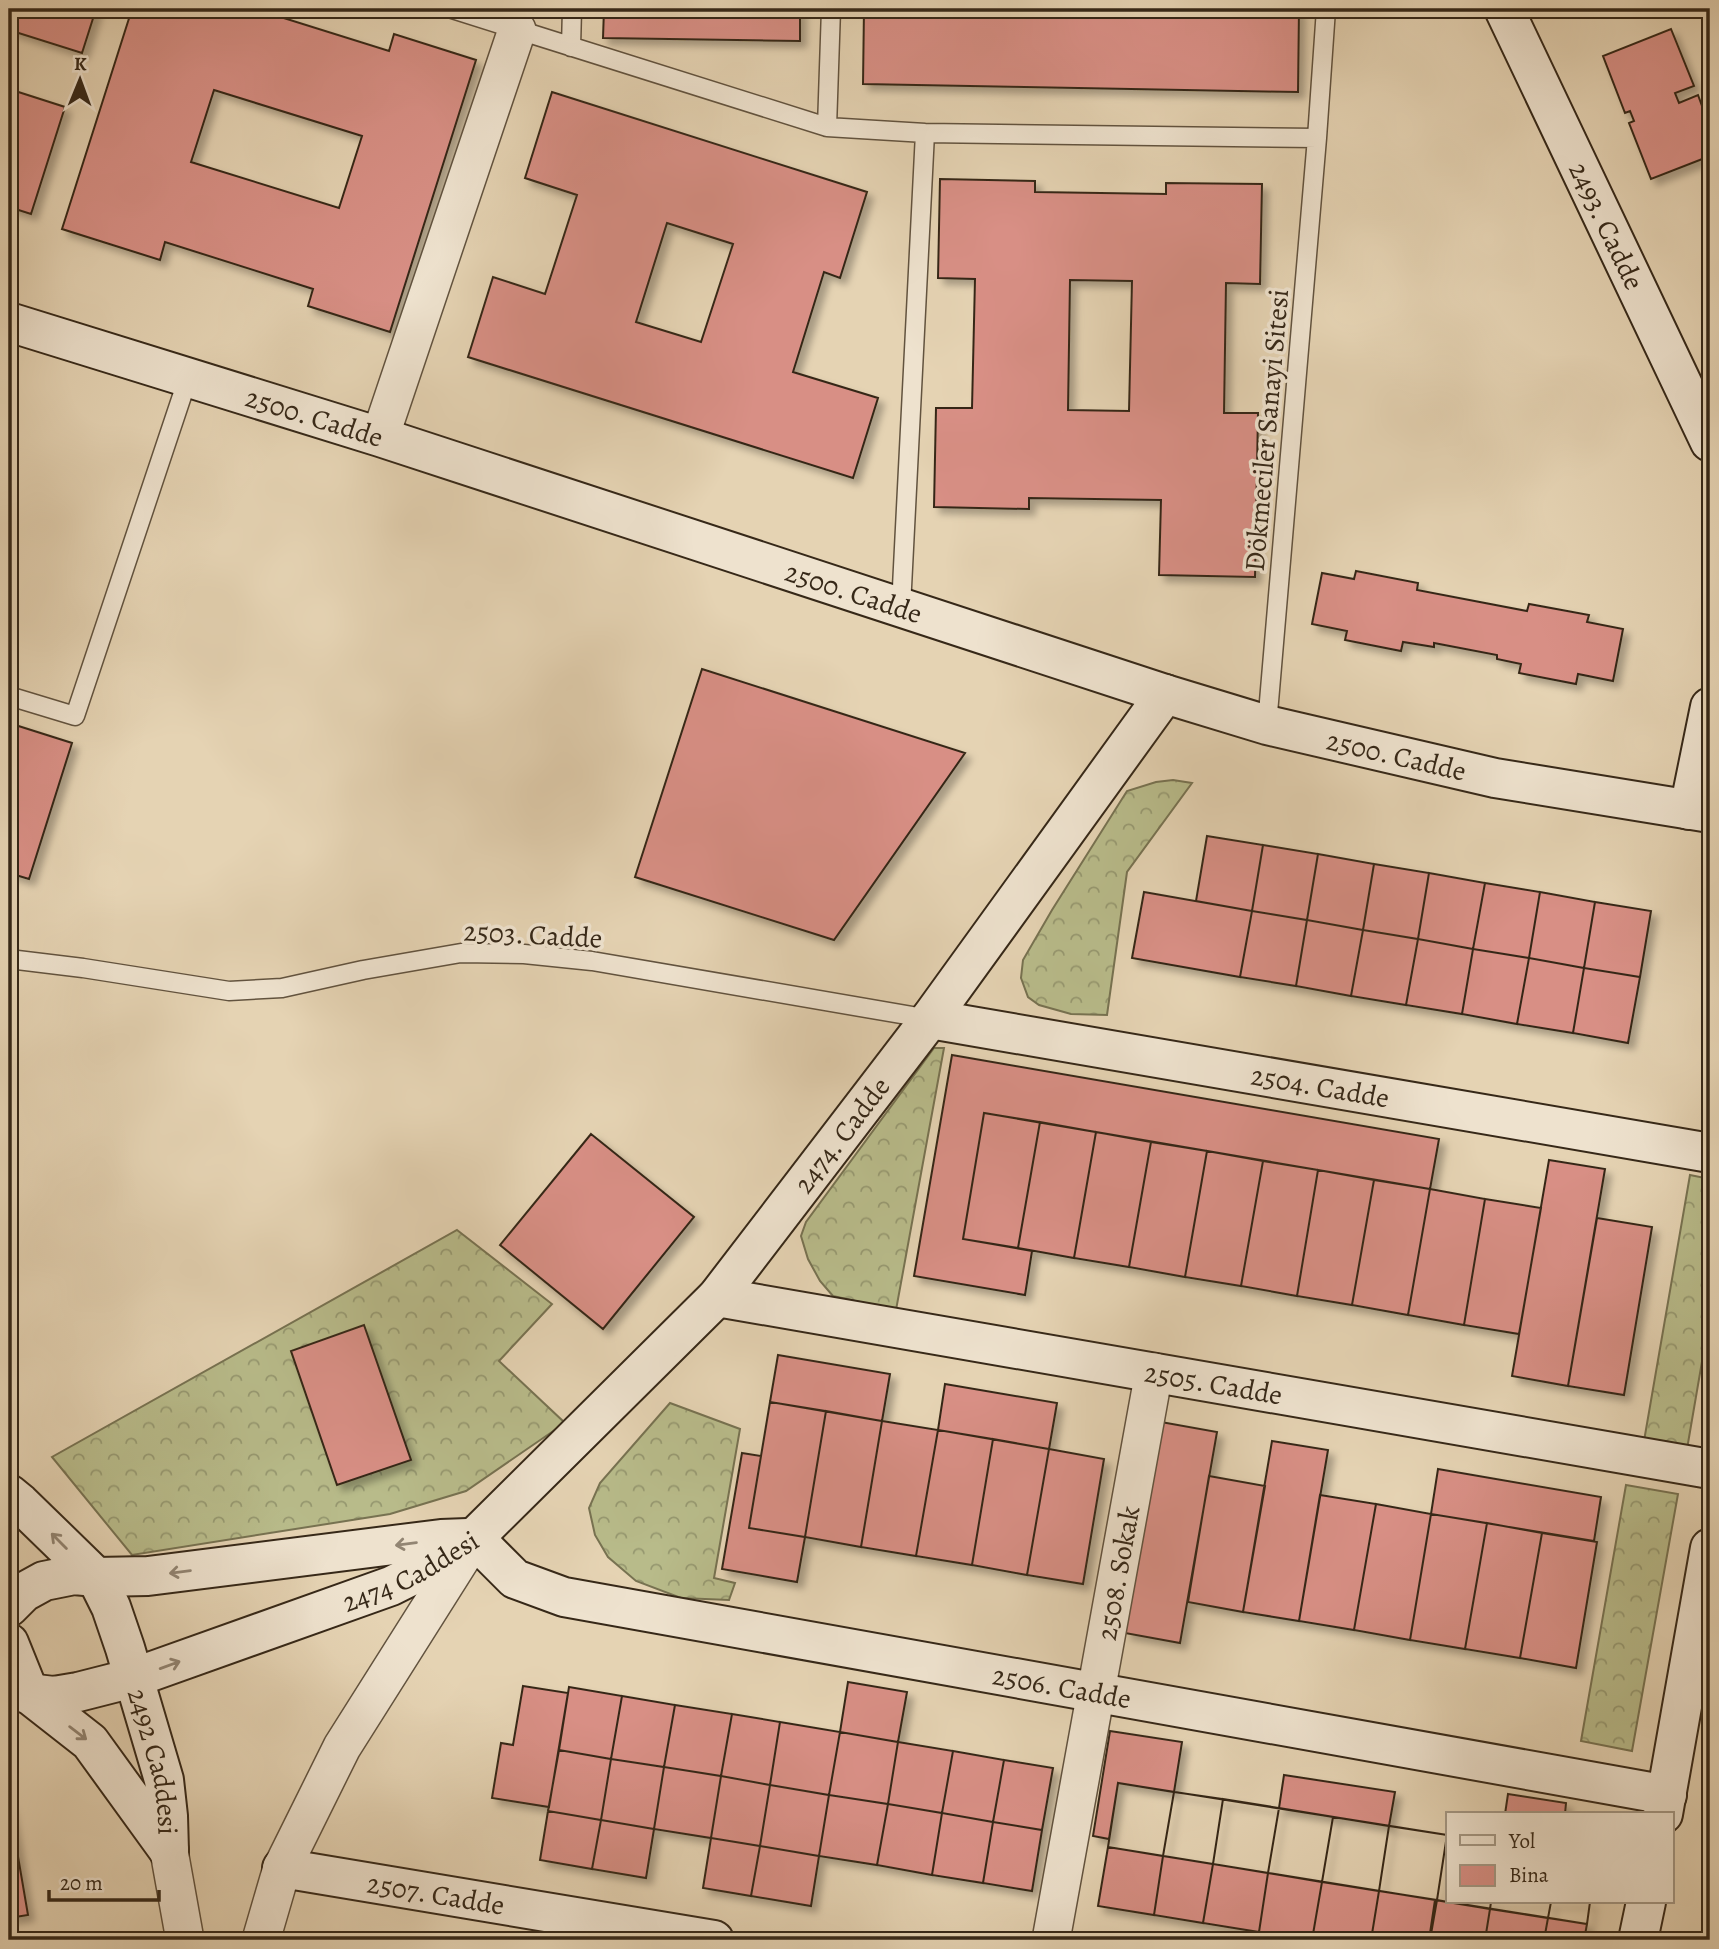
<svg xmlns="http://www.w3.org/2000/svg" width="1719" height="1949" font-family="Alegreya,serif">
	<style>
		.forest { fill: url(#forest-crowns); stroke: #777251; stroke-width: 2 }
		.building { fill: #d88f85; stroke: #362818; stroke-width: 2; fill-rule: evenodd; filter: url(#shadow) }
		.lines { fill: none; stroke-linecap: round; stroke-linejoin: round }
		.lane-casing { stroke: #62533f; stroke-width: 21 }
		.street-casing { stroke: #62533f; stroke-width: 40 }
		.secondary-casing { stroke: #362818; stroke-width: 42 }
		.lane { stroke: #eee2ce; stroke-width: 18 }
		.street { stroke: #eee2ce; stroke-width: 37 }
		.secondary { stroke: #eee2ce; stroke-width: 38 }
		.oneway { stroke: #928573 }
		.labels { text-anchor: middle; stroke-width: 7; stroke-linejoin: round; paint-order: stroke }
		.street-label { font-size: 28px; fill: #362818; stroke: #eee2ce }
	</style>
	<defs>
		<pattern id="forest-crowns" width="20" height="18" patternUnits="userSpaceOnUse" patternTransform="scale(1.75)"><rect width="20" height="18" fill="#b8bb8a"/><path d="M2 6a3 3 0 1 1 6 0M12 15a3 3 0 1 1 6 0" fill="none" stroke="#969870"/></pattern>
		<filter id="shadow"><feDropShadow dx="6" dy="6" stdDeviation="3.5" flood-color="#0004"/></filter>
	</defs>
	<rect width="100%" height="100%" fill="#e5d3b3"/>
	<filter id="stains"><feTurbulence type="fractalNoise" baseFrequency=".00286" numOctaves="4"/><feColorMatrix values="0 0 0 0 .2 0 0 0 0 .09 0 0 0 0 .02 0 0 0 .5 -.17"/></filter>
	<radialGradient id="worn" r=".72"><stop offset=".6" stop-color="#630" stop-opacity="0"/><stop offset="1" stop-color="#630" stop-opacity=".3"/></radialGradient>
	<!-- forest -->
	<path class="forest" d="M1173 780 1192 783 1127 872 1107 1015 1071 1014 1039 1005 1028 997 1021 978 1023 960 1052 910 1127 791 1156 782Z
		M934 1048H944L896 1310 833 1296 820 1281 808 1259 801 1236 806 1222Z
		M1690 1175 1710 1179V1315L1687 1449 1644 1441Z
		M457 1230 552 1304 499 1361 565 1423 466 1491 390 1514 132 1555 52 1457Z
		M670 1403 740 1429 714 1578 735 1583 729 1600 681 1598 636 1581 608 1557 595 1535 589 1508 600 1483Z
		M1626 1485 1678 1494 1632 1751 1581 1741Z"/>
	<!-- building -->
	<path class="building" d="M9 9H96L82 53 9 30Z
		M132 9H255L389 51 394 34 476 60 390 332 308 306 313 289 165 242 160 260 62 229ZM214 90 362 136 339 208 191 162Z
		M604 9H800V41L603 38Z
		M864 9H1299L1298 92 863 84Z
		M1671 29 1694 86 1675 93 1679 103 1698 95 1710 128V156L1651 179 1629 123 1634 121 1630 111 1625 113 1603 56Z
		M9 89 65 107 31 214 9 207Z
		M552 92 867 192 840 278 824 272 793 372 878 398 853 478 468 357 493 277 545 294 577 195 525 178ZM667 223 733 244 701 342 636 322Z
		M940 179 1035 181V192L1166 194V183L1262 184 1260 284 1226 283 1224 413H1258L1255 577 1159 575 1161 500 1029 498V509L934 507 936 408H972L975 279 938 278ZM1070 280 1132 281 1129 411 1068 410Z
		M1356 571 1418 583 1417 590 1527 611 1529 604 1589 615 1587 622 1623 629 1613 681 1578 674 1576 684 1519 673 1521 664 1497 659V655L1434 643V647L1403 642 1401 651 1345 640 1347 631 1312 624 1322 573 1354 579Z
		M702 669 965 753 834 940 635 877Z
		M9 723 72 743 29 879 9 873Z
		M1207 836 1263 845 1252 911 1196 901Z
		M1263 845 1318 854 1307 920 1252 911Z
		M1318 854 1374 864 1363 930 1307 920Z
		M1374 864 1429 873 1418 939 1363 930Z
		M1429 873 1485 883 1473 949 1418 939Z
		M1485 883 1540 892 1529 958 1473 949Z
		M1144 892 1252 911 1240 977 1132 958Z
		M1540 892 1595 902 1584 968 1529 958Z
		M1595 902 1651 911 1640 977 1584 968Z
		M1252 911 1307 920 1296 986 1240 977Z
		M1307 920 1363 930 1351 996 1296 986Z
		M1363 930 1418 939 1406 1005 1351 996Z
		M1418 939 1473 949 1462 1014 1406 1005Z
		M1473 949 1529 958 1517 1024 1462 1014Z
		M1529 958 1584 968 1573 1033 1517 1024Z
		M1584 968 1640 977 1628 1043 1573 1033Z
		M952 1055 1439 1139 1430 1189 984 1113 963 1239 1032 1251 1025 1295 914 1276Z
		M984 1113 1040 1122 1018 1248 963 1239Z
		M1040 1122 1096 1132 1074 1258 1018 1248Z
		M1096 1132 1151 1142 1129 1267 1074 1258Z
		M591 1134 694 1217 603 1329 500 1245Z
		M1151 1142 1207 1151 1185 1277 1129 1267Z
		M1207 1151 1263 1161 1241 1286 1185 1277Z
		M1549 1160 1605 1169 1568 1386 1512 1376Z
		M1263 1161 1318 1170 1297 1296 1241 1286Z
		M1318 1170 1374 1180 1352 1305 1297 1296Z
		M1374 1180 1430 1189 1408 1315 1352 1305Z
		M1430 1189 1485 1199 1464 1325 1408 1315Z
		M1485 1199 1541 1208 1519 1334 1464 1325Z
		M1597 1218 1652 1227 1624 1395 1568 1386Z
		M364 1325 411 1460 337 1485 291 1351Z
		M778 1355 890 1374 882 1421 770 1402Z
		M945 1384 1057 1403 1049 1449 938 1430Z
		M770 1402 826 1411 805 1537 749 1528Z
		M826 1411 882 1421 861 1547 805 1537Z
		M882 1421 938 1430 916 1556 861 1547Z
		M1161 1422 1217 1432 1180 1643 1125 1633Z
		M938 1430 993 1439 972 1565 916 1556Z
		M993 1439 1049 1449 1027 1575 972 1565Z
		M1272 1441 1328 1450 1299 1621 1243 1612Z
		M1049 1449 1104 1459 1083 1584 1027 1575Z
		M742 1453 761 1456 749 1528 805 1537 797 1582 722 1569Z
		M1438 1469 1601 1497 1594 1541 1431 1514Z
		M1209 1476 1265 1486 1243 1612 1188 1602Z
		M1320 1495 1376 1504 1354 1630 1299 1621Z
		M1376 1504 1431 1514 1410 1640 1354 1630Z
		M1431 1514 1487 1523 1465 1649 1410 1640Z
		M1487 1523 1542 1533 1520 1658 1465 1649Z
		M1542 1533 1597 1542 1576 1668 1520 1658Z
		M848 1682 907 1692 898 1742 840 1732Z
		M523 1686 568 1693 549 1807 492 1798 501 1743 513 1745Z
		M569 1687 622 1696 611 1759 559 1750Z
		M622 1696 675 1705 664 1767 611 1759Z
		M675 1705 732 1714 721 1776 664 1767Z
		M732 1714 780 1722 770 1785 721 1776Z
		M780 1722 840 1732 829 1795 770 1785Z
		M1110 1731 1182 1742 1174 1792 1118 1783 1109 1839 1093 1836Z
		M840 1732 898 1742 888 1804 829 1795Z
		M898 1742 953 1751 942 1813 888 1804Z
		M559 1750 611 1759 601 1820 548 1811Z
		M953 1751 1004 1760 993 1822 942 1813Z
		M611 1759 664 1767 654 1829 601 1820Z
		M1004 1760 1053 1768 1042 1830 993 1822Z
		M664 1767 721 1776 711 1838 654 1829Z
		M1284 1775 1395 1792 1389 1826 1279 1808Z
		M721 1776 770 1785 760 1846 711 1838Z
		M1118 1783 1448 1835V1902L1108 1847Z
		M1118 1783 1174 1792 1163 1856 1108 1847Z
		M770 1785 829 1795 819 1856 760 1846Z
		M1174 1792 1223 1799 1213 1864 1163 1856Z
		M1508 1794 1566 1803 1565 1814H1505Z
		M829 1795 888 1804 877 1865 819 1856Z
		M1223 1799 1279 1808 1268 1873 1213 1864Z
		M9 1804 28 1915 9 1918Z
		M888 1804 942 1813 932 1875 877 1865Z
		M1279 1808 1333 1817 1322 1882 1268 1873Z
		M548 1811 601 1820 592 1869 540 1860Z
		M942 1813 993 1822 983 1883 932 1875Z
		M1333 1817 1389 1826 1379 1891 1322 1882Z
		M601 1820 654 1829 646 1878 592 1869Z
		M993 1822 1042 1830 1032 1891 983 1883Z
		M1389 1826 1447 1835 1437 1900 1379 1891Z
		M1447 1835H1448V1902L1437 1900Z
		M711 1838 760 1846 751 1896 703 1888Z
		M760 1846 819 1856 811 1906 751 1896Z
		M1108 1847 1163 1856 1154 1915 1098 1906Z
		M1163 1856 1213 1864 1203 1923 1154 1915Z
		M1213 1864 1268 1873 1259 1932 1203 1923Z
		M1268 1873 1322 1882 1312 1940 1259 1932Z
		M1322 1882 1379 1891 1371 1940H1312Z
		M1379 1891 1437 1900 1430 1940H1371Z
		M1435 1900 1490 1909 1485 1940H1429Z
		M1449 1902H1590L1587 1924Z
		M1449 1902H1491L1490 1909Z
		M1491 1902H1551L1548 1918 1490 1909Z
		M1551 1902H1590L1587 1924 1548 1918Z
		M1490 1909 1548 1918 1544 1940H1485Z
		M1548 1918 1587 1924 1584 1940H1544Z"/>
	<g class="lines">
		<defs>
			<path id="lane" d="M452 9 827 127 925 133 1317 138
				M571 47 572 9
				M827 127 831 9
				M901 607 925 133
				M9 696 75 716 188 378
				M1267 725 1317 138 1326 9
				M9 959 83 968 229 991 282 988 363 970 461 953 524 954 592 961 930 1019"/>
			<g id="street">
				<path d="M380 437 517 30"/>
				<path d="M169 1851 185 1940"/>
				<path d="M261 1940 282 1868 342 1747 474 1538"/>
				<path id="s1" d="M1051 1940 1154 1372"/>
			</g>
			<g id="secondary">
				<path id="s2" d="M1504 9 1710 442"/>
				<path id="s3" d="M9 322 380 437 1165 694 1267 725 1495 778 1710 813"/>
				<path d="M1689 810 1710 707"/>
				<path id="s4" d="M930 1019 1710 1153"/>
				<path id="s5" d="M717 1297 1710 1469"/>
				<path id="s6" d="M9 1494 20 1503 96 1577 111 1607 125 1648 164 1780 168 1816 169 1851"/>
				<path id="s7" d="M474 1538 515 1579 564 1597 1667 1795"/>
				<path d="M9 1607 24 1592 44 1581 74 1575 96 1577 148 1576 441 1539 468 1538"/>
				<path d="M9 1643 30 1695 90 1742 169 1851"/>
				<path id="s8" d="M9 1691 54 1696 78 1692 133 1678 391 1586 423 1570 474 1538 717 1297 930 1019 1165 694"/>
				<path d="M1663 1814 1710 1548"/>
				<path id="s9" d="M282 1868 714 1940"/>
				<path d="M1638 1940 1646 1902"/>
			</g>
		</defs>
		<!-- lane casing -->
		<use href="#lane" class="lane-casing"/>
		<!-- street casing -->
		<use href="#street" class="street-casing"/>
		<!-- secondary casing -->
		<use href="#secondary" class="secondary-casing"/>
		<!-- lane -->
		<use href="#lane" class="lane"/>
		<!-- street -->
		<use href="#street" class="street"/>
		<!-- secondary -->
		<use href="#secondary" class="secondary"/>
	</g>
	<!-- one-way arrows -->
	<defs><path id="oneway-shaft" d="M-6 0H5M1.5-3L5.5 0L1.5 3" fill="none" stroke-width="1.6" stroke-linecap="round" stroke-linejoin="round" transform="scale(1.75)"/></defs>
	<g class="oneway">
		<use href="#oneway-shaft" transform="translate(59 1541) rotate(-135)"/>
		<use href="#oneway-shaft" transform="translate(406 1544) rotate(173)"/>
		<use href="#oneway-shaft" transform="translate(180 1572) rotate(173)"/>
		<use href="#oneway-shaft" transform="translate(170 1665) rotate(-20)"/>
		<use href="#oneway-shaft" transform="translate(78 1733) rotate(37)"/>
	</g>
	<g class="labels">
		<!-- street labels -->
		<g class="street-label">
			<text dy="10" stroke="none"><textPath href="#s2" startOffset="240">2493. Cadde</textPath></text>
			<text dy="10" stroke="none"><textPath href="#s3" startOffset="320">2500. Cadde</textPath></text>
			<text transform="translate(1266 430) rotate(-85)" y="10">Dökmeciler Sanayi Sitesi</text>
			<text dy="10" stroke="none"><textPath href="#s3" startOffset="887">2500. Cadde</textPath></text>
			<text dy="10" stroke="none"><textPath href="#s3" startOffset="1454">2500. Cadde</textPath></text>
			<text transform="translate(533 934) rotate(3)" y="10">2503. Cadde</text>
			<text dy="10" stroke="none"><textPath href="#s4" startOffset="396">2504. Cadde</textPath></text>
			<text dy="10" stroke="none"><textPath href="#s8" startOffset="1043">2474. Cadde</textPath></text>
			<text dy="10" stroke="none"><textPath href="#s5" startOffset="504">2505. Cadde</textPath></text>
			<text dy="10" stroke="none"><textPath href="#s8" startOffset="424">2474 Caddesi</textPath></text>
			<text dy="10" stroke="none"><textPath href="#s1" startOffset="373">2508. Sokak</textPath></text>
			<text dy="10" stroke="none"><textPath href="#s7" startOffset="616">2506. Cadde</textPath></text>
			<text dy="10" stroke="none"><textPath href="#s6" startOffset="315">2492 Caddesi</textPath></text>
			<text dy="10" stroke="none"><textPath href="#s9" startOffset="156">2507. Cadde</textPath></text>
		</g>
	</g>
	<!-- margin -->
	<rect width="1719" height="1949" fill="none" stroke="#e5d3b3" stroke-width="35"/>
	<rect x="10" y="10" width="1698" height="1928" fill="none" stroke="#362818" stroke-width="3.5"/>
	<rect x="18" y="18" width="1684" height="1914" fill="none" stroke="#362818" stroke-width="2"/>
	<!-- legend -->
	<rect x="1446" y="1812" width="228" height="91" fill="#eee2ce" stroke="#a49885" stroke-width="2"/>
	<rect x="1460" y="1835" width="35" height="10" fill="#eee2ce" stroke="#a49885" stroke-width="2"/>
	<text x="1509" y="1848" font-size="21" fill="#362818">Yol</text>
	<rect x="1460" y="1865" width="35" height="21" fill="#d88f85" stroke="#a49885" stroke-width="2"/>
	<text x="1509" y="1882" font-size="21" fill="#362818">Bina</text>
	<!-- north arrow -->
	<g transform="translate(80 80) rotate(1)" stroke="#eee2ce" stroke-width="5" paint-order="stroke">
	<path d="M0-5L12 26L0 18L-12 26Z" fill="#362818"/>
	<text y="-10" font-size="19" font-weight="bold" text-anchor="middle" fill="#362818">K</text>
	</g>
	<!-- scale -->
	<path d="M49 1890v10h110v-10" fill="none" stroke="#362818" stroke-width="3.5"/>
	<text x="60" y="1890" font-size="21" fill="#362818" stroke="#eee2ce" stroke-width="5" paint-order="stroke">20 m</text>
	<rect width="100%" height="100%" filter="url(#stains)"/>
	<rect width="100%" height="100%" fill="url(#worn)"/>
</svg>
